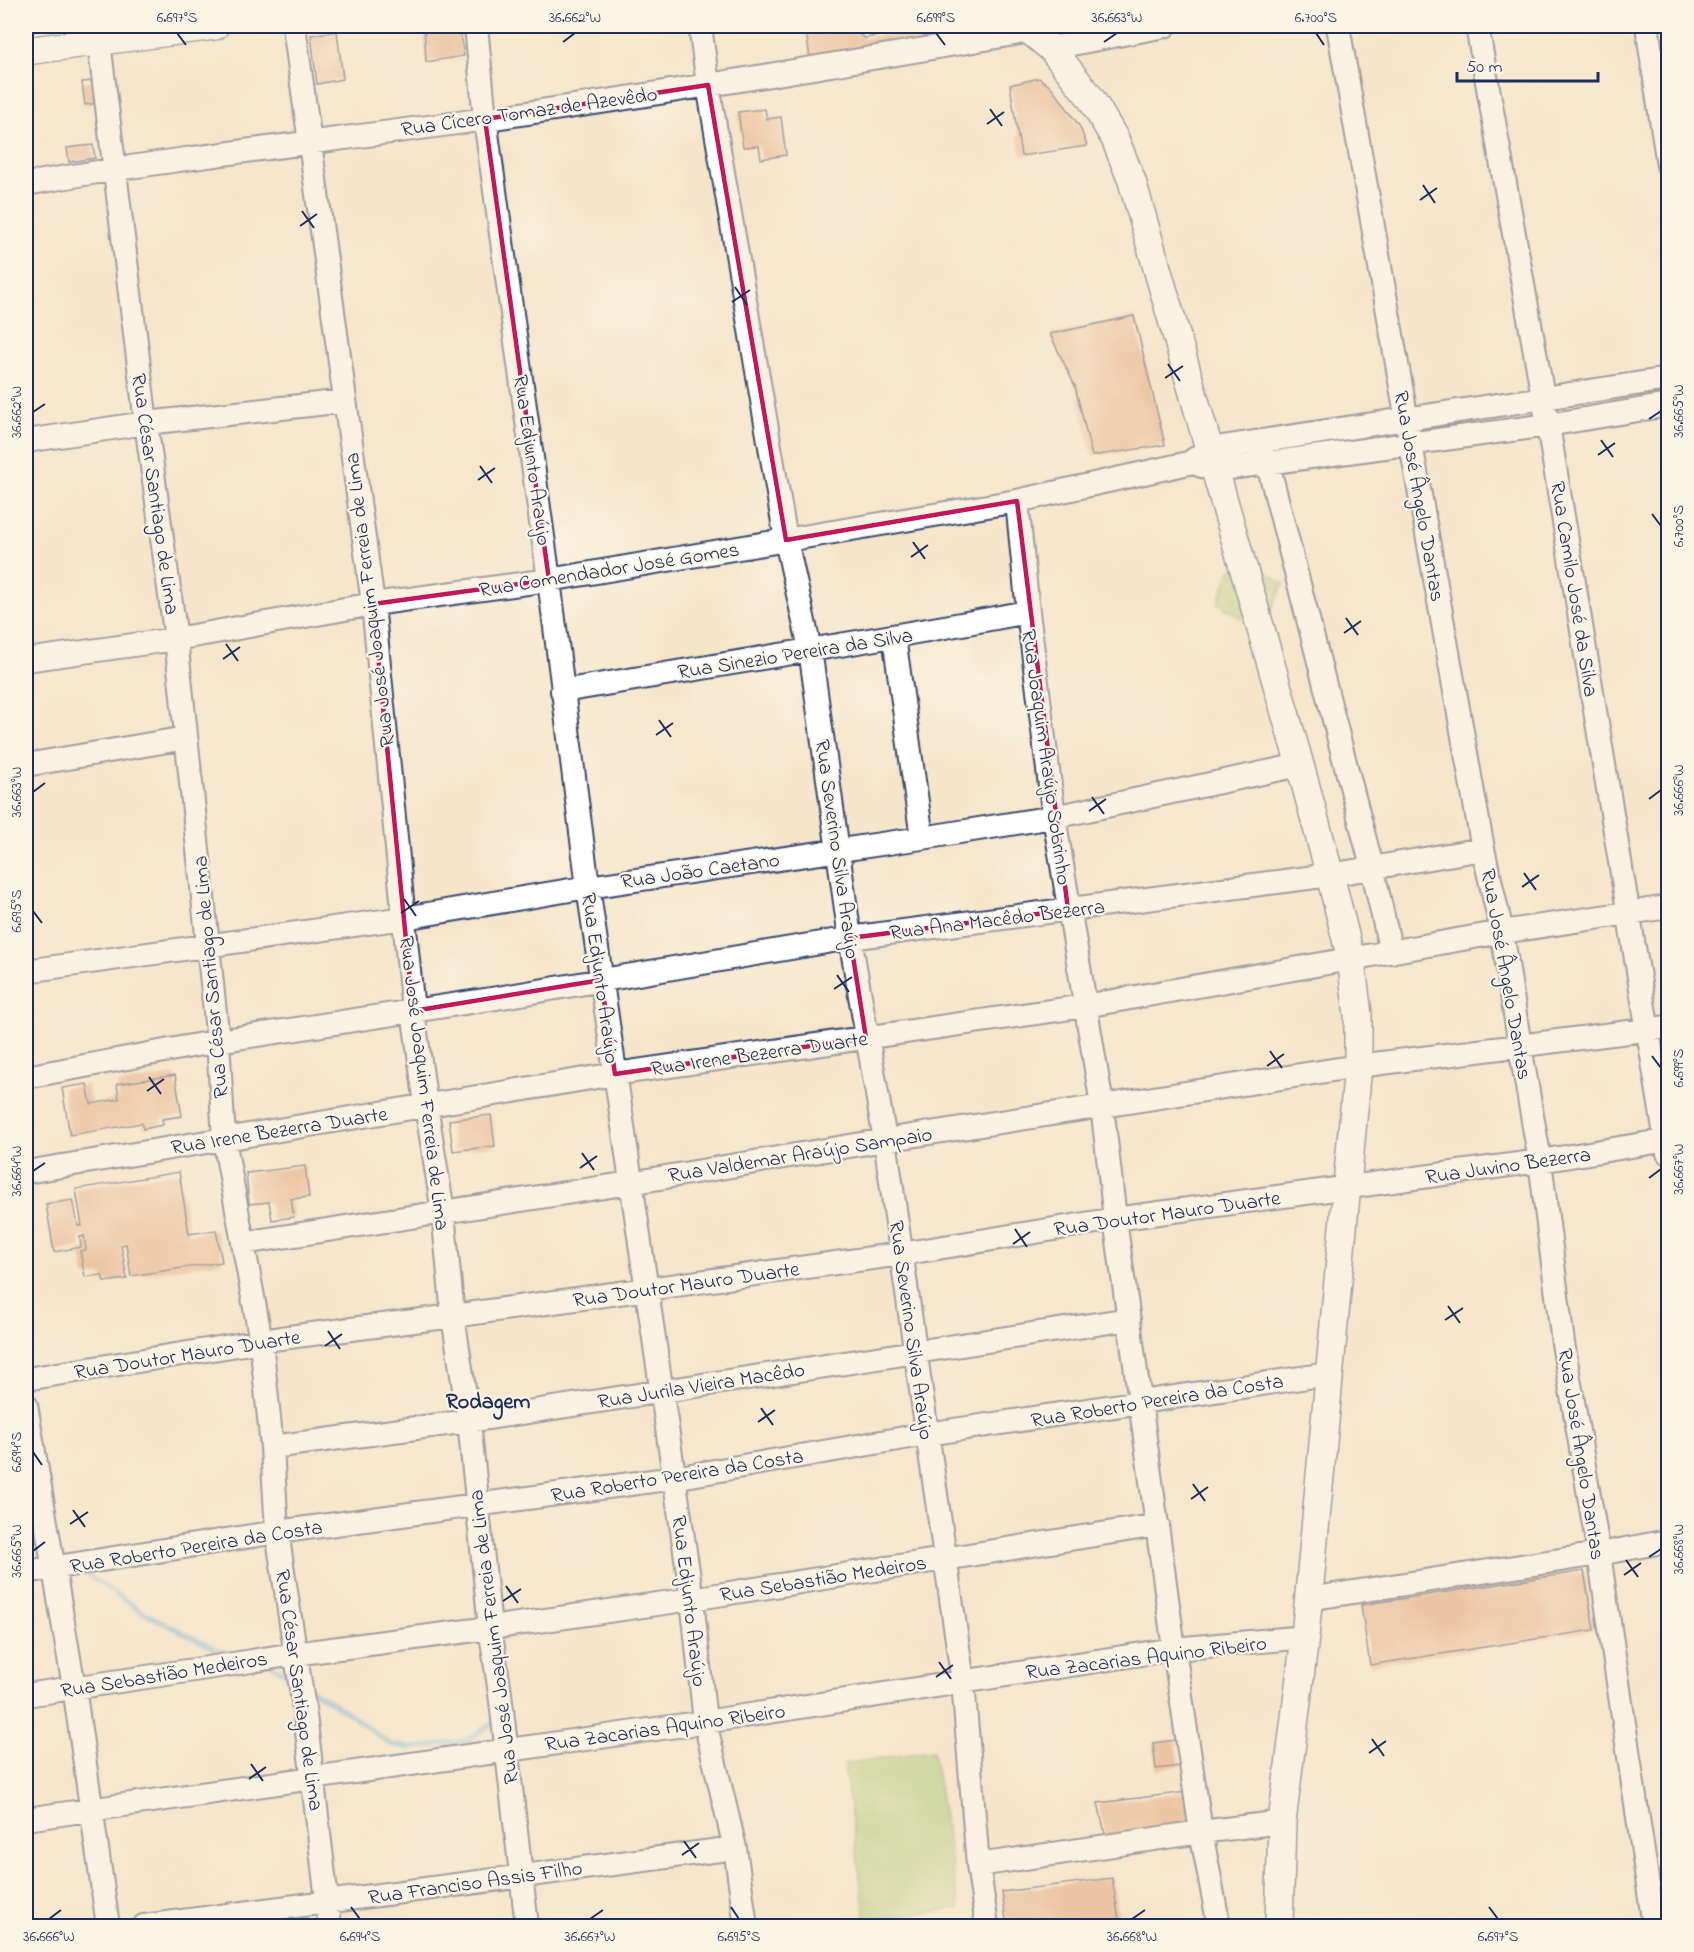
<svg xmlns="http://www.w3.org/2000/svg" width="1694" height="1952" font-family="'Indie Flower',sans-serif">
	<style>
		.grass { fill: #a5c973; stroke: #607c68; stroke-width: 1.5 }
		.park { fill: url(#park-crowns); stroke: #607c68; stroke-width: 1.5 }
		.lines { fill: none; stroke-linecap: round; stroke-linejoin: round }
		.stream { stroke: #63abda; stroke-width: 5 }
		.building { fill: #e09c73 }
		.minor-casing { stroke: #3c4a6e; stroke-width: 26 }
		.major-casing { stroke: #3c4a6e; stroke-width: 30 }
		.minor { stroke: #fff; stroke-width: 22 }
		.major { stroke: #fff; stroke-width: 27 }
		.marked { fill: none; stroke: #c2185b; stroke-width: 4.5; stroke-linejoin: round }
		.ticks { fill: none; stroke: #1b2f5e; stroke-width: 2 }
		.labels { text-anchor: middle; stroke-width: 4.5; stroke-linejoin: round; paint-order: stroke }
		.street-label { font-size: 21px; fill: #1b2f5e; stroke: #fcf5e5 }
		.neighbourhood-label { font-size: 22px; font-weight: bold; fill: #1b2f5e; stroke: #fcf5e5 }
		.neatline { fill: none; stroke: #1b2f5e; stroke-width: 2 }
		.ticks-label { font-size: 15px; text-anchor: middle; fill: #1b2f5e }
	</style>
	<defs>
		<pattern id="park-crowns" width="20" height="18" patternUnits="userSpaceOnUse" patternTransform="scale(1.5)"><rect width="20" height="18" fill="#a5c973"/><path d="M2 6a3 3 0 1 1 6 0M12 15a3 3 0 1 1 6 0" fill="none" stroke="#86a462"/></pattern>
	</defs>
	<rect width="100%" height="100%" fill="#fcf5e5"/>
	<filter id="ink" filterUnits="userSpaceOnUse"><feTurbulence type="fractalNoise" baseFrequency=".0167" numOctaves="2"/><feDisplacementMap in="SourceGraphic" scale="12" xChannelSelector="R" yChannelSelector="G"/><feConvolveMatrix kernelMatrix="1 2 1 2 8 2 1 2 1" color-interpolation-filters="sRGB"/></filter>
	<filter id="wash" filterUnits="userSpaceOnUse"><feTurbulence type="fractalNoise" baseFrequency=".008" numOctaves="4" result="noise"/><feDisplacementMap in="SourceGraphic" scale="24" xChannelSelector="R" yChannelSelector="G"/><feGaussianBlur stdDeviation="1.35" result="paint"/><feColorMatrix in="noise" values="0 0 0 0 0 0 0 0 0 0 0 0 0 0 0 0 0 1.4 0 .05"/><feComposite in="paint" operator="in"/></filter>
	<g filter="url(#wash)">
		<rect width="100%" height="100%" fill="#f5e5ca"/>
		<!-- grass -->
		<path class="grass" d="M933 1751 959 1908 866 1920 844 1764Z"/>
		<!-- park -->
		<path class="park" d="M1255 564 1284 584 1269 615 1244 620 1218 603 1230 570Z"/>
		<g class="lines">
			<!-- stream -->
			<path class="stream" d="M26 1503 37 1516
				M82 1571 141 1611 215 1649 240 1654
				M271 1664 293 1679
				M308 1688 344 1710 390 1744 411 1748 466 1741 496 1721"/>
		</g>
		<g id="blocks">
			<!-- building -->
			<path class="building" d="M424 26H459L464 56 426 62Z
				M805 26H837L838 30 848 29 865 38 919 29 921 26H976L971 35 966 38 830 53 810 57Z
				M337 31 343 79 317 84 311 35Z
				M1039 78 1052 88 1064 104 1080 127 1087 146 1021 156 1010 85Z
				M94 81 97 103 85 105 82 82Z
				M765 109 767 119 781 117 786 155 761 159 759 146 743 147 738 112Z
				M93 145 95 158 69 162 67 148Z
				M1134 316 1165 445 1092 456 1075 386 1050 334Z
				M175 1075 182 1116 162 1119 163 1125 143 1129 142 1123 70 1135 62 1088 87 1084 91 1104 119 1099 117 1084Z
				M491 1115 495 1146 453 1151 449 1120Z
				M305 1166 309 1197 291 1199 294 1217 272 1220 269 1202 249 1204 246 1173Z
				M179 1172 189 1234 216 1230 222 1262 131 1276 126 1244 121 1245 127 1279 104 1282 102 1275 85 1277 80 1251 86 1250 84 1236 80 1237 81 1247 54 1252 46 1204 73 1200 78 1226H82L76 1189Z
				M1584 1571 1594 1630 1370 1665 1361 1605Z
				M1176 1740 1180 1766 1156 1769 1153 1743Z
				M1187 1792 1192 1825 1106 1838 1098 1803Z
				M1112 1878 1120 1926H1007L1002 1892Z"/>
		</g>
	</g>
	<g filter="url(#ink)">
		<use href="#blocks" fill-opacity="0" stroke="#3c4a6e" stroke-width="1.5"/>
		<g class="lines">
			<defs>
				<path id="minor" d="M97 26 146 423 176 639 218 1041 224 1139 261 1341 272 1447 277 1532 305 1715 330 1926
					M294 26 373 604 413 1011 426 1105 443 1212 453 1316 469 1421 490 1628 500 1693 527 1926
					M476 26 485 119 549 580 588 887 692 1599 705 1722 735 1848 746 1926
					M700 26 708 85 786 540 810 649 850 938 885 1140 963 1682 978 1865 987 1926
					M1338 26 1411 444 1483 849 1502 932 1520 1046 1540 1161 1563 1343 1599 1554 1654 1926
					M1477 26 1548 425 1668 1153
					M1647 26 1668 165
					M1051 48 1165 26
					M26 184C178 157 332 141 486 119 668 93 850 62 1031 31
					M26 441 146 423 345 401
					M1262 441 1372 867 1391 952
					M1199 465 1215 470 1548 425 1668 405
					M1017 501 1028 612 1054 817 1102 1105 1115 1219 1174 1649 1201 1832 1219 1926
					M894 637 922 838
					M26 660 176 639 373 604 549 580 1017 501 1189 463 1209 449 1668 379
					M562 691C717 665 873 641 1028 612
					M26 765 186 738
					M26 971 404 918 588 887 922 838 1054 817 1300 765
					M26 1077 218 1041 497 998 850 938 1330 875 1483 849
					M26 1172 615 1074 1085 1006 1502 932 1668 907
					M243 1243 630 1183 885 1140 1358 1066 1668 1027
					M26 1379 281 1338 453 1316 901 1254 1115 1219 1540 1161 1668 1140
					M26 1405 74 1687 108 1926
					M272 1447 469 1421 1129 1319
					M26 1572 277 1532 674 1478 927 1434 1328 1374
					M1308 1599 1599 1554 1668 1541
					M26 1695 227 1665 294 1654 490 1628 692 1599 1158 1525
					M26 1819 705 1722 1174 1649 1305 1637
					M978 1865 1201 1832 1282 1822
					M144 1926 735 1848"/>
				<path id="major" d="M1024 26 1051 48 1090 97 1115 139 1132 181 1300 765 1330 875 1351 959 1358 1015V1066L1305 1637 1282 1822 1279 1926
					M26 51 215 26"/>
			</defs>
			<!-- minor casing -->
			<use href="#minor" class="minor-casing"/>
			<!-- major casing -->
			<use href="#major" class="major-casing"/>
			<!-- minor -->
			<use href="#minor" class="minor"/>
			<!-- major -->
			<use href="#major" class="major"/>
		</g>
	</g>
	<!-- marked area -->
	<path d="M0 0H1694V1952H0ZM708 85 786 540 1017 501 1068 910 850 938 866 1038 615 1074 601 980 413 1011 373 604 549 580 485 119Z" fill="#f5e5ca" fill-opacity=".55" fill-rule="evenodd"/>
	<path class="marked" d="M708 85 786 540 1017 501 1068 910 850 938 866 1038 615 1074 601 980 413 1011 373 604 549 580 485 119Z"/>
	<!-- ticks -->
	<path class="ticks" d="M177 33 186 45M936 33 945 45M1316 33 1324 45M563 42 575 33M1104 42 1117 33M990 109 1002 126M987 124 1004 112M1423 185 1435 203M1420 200 1437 188M302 211 314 228M300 226 317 214M735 287 747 305M732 302 750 290M1168 364 1180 381M1165 378 1183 366M33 412 45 404M1649 419 1661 411M1601 440 1613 457M1598 455 1615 443M480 466 492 483M478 480 495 468M1652 514 1661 526M913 542 925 559M911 557 928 545M1346 618 1358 635M1344 633 1361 621M226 644 238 661M223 659 240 647M659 720 671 737M656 735 673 723M33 792 45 783M1092 797 1104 814M1649 799 1661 790M1089 811 1106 799M1524 873 1536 890M1522 887 1539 875M404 899 416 916M33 911 42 923M401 913 419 901M837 975 849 992M834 989 852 977M1270 1051 1282 1068M1652 1056 1661 1068M1267 1066 1284 1054M149 1077 161 1094M147 1091 164 1079M582 1153 594 1170M580 1168 597 1156M33 1171 45 1163M1649 1178 1661 1169M1015 1229 1027 1247M1013 1244 1030 1232M1448 1306 1460 1323M1445 1320 1463 1308M328 1331 340 1349M325 1346 342 1334M761 1408 773 1425M758 1422 775 1410M33 1452 42 1465M1193 1484 1205 1501M1191 1499 1208 1487M73 1510 85 1527M70 1524 88 1512M33 1551 45 1542M1649 1557 1661 1549M1626 1560 1638 1577M1624 1575 1641 1563M506 1586 518 1603M503 1601 521 1589M939 1662 951 1679M936 1677 953 1665M1372 1739 1384 1756M1369 1753 1386 1741M251 1764 263 1781M249 1779 266 1767M684 1841 696 1858M682 1855 699 1843M351 1907 360 1919M731 1907 739 1919M1489 1907 1498 1919M49 1919 61 1910M590 1919 603 1910M1132 1919 1145 1910"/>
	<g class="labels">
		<!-- street labels -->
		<g class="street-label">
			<text transform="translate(529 111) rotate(-8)" y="7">Rua Cícero Tomaz de Azevêdo</text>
			<text transform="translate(533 460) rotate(82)" y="7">Rua Edjunto Araújo</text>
			<text transform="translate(156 494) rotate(82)" y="7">Rua César Santiago de Lima</text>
			<text transform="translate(1420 496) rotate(80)" y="7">Rua José Ângelo Dantas</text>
			<text transform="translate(609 569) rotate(-9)" y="7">Rua Comendador José Gomes</text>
			<text transform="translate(1575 589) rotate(81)" y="7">Rua Camilo José da Silva</text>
			<text transform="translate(369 600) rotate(-97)" y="7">Rua José Joaquim Ferreia de Lima</text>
			<text transform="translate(795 653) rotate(-9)" y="7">Rua Sinezio Pereira da Silva</text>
			<text transform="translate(1047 757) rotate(82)" y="7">Rua Joaquim Araújo Sobrinho</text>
			<text transform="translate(838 849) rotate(82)" y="7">Rua Severino Silva Araújo</text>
			<text transform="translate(700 870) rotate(-8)" y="7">Rua João Caetano</text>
			<text transform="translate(997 919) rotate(-7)" y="7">Rua Ana Macêdo Bezerra</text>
			<text transform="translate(1507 974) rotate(80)" y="7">Rua José Ângelo Dantas</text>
			<text transform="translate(210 977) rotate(-95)" y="7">Rua César Santiago de Lima</text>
			<text transform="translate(601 978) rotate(82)" y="7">Rua Edjunto Araújo</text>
			<text transform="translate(759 1053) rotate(-8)" y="7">Rua Irene Bezerra Duarte</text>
			<text transform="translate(425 1083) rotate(83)" y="7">Rua José Joaquim Ferreia de Lima</text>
			<text transform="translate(279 1130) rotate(-9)" y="7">Rua Irene Bezerra Duarte</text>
			<text transform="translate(800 1154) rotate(-9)" y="7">Rua Valdemar Araújo Sampaio</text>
			<text transform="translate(1508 1165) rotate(-8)" y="7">Rua Juvino Bezerra</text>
			<text transform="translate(1167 1213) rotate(-8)" y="7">Rua Doutor Mauro Duarte</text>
			<text transform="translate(686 1284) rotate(-8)" y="7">Rua Doutor Mauro Duarte</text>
			<text transform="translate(912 1330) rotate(82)" y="7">Rua Severino Silva Araújo</text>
			<text transform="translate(187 1354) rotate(-9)" y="7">Rua Doutor Mauro Duarte</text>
			<text transform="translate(701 1385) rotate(-9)" y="7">Rua Jurila Vieira Macêdo</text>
			<text transform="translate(1157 1400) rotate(-9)" y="7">Rua Roberto Pereira da Costa</text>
			<text transform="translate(1582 1454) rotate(81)" y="7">Rua José Ângelo Dantas</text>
			<text transform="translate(677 1475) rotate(-9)" y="7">Rua Roberto Pereira da Costa</text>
			<text transform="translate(196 1546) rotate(-9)" y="7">Rua Roberto Pereira da Costa</text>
			<text transform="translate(823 1578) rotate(-9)" y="7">Rua Sebastião Medeiros</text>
			<text transform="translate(690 1601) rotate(83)" y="7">Rua Edjunto Araújo</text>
			<text transform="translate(493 1637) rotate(-97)" y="7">Rua José Joaquim Ferreia de Lima</text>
			<text transform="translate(1146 1657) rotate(-7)" y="7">Rua Zacarias Aquino Ribeiro</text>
			<text transform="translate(164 1674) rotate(-9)" y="7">Rua Sebastião Medeiros</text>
			<text transform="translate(300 1690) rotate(82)" y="7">Rua César Santiago de Lima</text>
			<text transform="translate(665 1727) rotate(-8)" y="7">Rua Zacarias Aquino Ribeiro</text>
			<text transform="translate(475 1882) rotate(-8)" y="7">Rua Franciso Assis Filho</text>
		</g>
		<!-- neighbourhood labels -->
		<g class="neighbourhood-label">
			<text x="488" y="1408">Rodagem</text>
		</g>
	</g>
	<!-- margin -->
	<rect width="1694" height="1952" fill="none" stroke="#fcf5e5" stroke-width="66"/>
	<!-- scale -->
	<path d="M1457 72v9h141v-9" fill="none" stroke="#1b2f5e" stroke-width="3"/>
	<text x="1466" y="72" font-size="18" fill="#1b2f5e" stroke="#fcf5e5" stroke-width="4.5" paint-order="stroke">50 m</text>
	<rect x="33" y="33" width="1628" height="1886" class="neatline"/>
	<g class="ticks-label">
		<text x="177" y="22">6.697°S</text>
		<text x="575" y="22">36.662°W</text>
		<text x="936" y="22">6.699°S</text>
		<text x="1117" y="22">36.663°W</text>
		<text x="1316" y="22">6.700°S</text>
		<text transform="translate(1678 411) rotate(-90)" y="5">36.665°W</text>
		<text transform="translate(16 412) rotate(-90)" y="5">36.662°W</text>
		<text transform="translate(1678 526) rotate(-90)" y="5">6.700°S</text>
		<text transform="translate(1678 790) rotate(-90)" y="5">36.666°W</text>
		<text transform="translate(16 792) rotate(-90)" y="5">36.663°W</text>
		<text transform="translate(16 911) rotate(-90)" y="5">6.695°S</text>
		<text transform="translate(1678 1068) rotate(-90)" y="5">6.699°S</text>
		<text transform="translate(1678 1169) rotate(-90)" y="5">36.667°W</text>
		<text transform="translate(16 1171) rotate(-90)" y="5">36.664°W</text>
		<text transform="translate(16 1452) rotate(-90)" y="5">6.694°S</text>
		<text transform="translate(1678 1549) rotate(-90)" y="5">36.668°W</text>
		<text transform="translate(16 1551) rotate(-90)" y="5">36.665°W</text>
		<text x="49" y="1941">36.666°W</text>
		<text x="360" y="1941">6.694°S</text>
		<text x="590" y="1941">36.667°W</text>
		<text x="739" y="1941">6.695°S</text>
		<text x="1132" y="1941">36.668°W</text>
		<text x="1498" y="1941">6.697°S</text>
	</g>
</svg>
